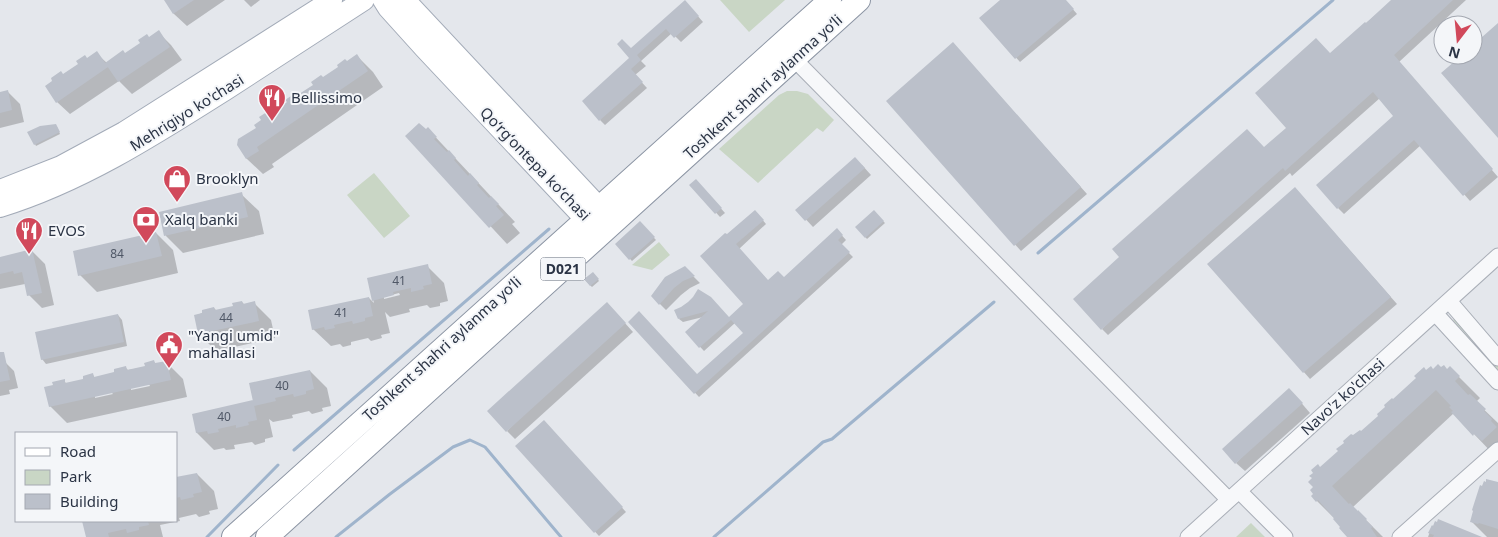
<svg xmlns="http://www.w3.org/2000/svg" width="1498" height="537" font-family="'Noto Sans',sans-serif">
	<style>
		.green { fill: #c9d6c5 }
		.shadow { fill: #0003; fill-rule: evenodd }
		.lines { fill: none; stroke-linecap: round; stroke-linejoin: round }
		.stream { stroke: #9fb4cc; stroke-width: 3 }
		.building { fill: #bbc0ca }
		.minor-casing { stroke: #a9aeb7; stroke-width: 17 }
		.major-casing { stroke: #a3abb8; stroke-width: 22 }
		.highway-casing { stroke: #8b94a3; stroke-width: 24 }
		.minor { stroke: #f7f8fa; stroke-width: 15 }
		.major { stroke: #fff; stroke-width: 20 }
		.highway { stroke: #fff; stroke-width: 22 }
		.labels { text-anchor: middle; stroke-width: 4; stroke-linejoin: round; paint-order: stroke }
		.number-label { font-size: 12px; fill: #4f5766 }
		.shield { fill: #f4f6f9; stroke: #676e7b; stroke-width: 1 }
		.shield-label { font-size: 14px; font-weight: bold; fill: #2b3445 }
		.street-label { font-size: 15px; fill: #2b3445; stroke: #f4f6f9 }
		.poi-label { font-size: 15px; fill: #2b3445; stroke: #f4f6f9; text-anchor: start }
	</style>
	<rect width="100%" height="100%" fill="#e4e7ec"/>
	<!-- green -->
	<path class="green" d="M720 0H785L749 32Z
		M787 91H797L808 94 834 120 823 132 817 128 758 183 719 149 779 95Z
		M374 173 410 216 384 238 347 195Z
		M659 242 670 255 652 270 632 265Z
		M1455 318 1498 365V370L1453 320Z
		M1251 523 1265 537H1236Z"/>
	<!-- shadow -->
	<path class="shadow" d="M165 0H225L187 26 174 14Z
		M244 0H260L251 7Z
		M1002 0H1065L1077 14 1020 62 981 18Z
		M1393 0H1466L1399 62 1498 177 1470 201 1421 145 1344 214 1338 208 1395 116 1380 98 1292 176 1290 173 1108 335 1102 329 1264 149 1288 128 1330 54Z
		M690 7 703 22 681 42 672 33 641 61 646 66 635 75 647 88 605 125 600 120 631 59V50Z
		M158 32 171 45 182 60 132 94 119 81 70 114 57 102 63 75 96 53 107 63 125 55Z
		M959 50 1087 194 1021 251 887 101Z
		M357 56 373 72 383 87 272 164 274 167 263 174 247 159 238 145 272 114Z
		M8 92 20 104 24 122 0 128V94Z
		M57 127 60 134 36 146 35 144Z
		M428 129 515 222 512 224 520 233 507 244 407 136 426 131Z
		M862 165 871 175 813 227 797 210Z
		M691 185H700L725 213 720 217Z
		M241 194 259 211 264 234 183 253 166 236 160 213Z
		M1301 195 1397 304 1310 379 1209 264Z
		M755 211 766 224 739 249 769 282 784 279 837 230 846 240 841 245 853 257 699 397 629 322 697 376 745 333 735 323 704 351 686 332 703 317 683 322 679 319 688 303 729 319 745 304 727 236Z
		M874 212 885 223 867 239 857 227Z
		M640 223 656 240 632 261 616 244Z
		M156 233 173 250 178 273 97 292 80 275Z
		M32 251 45 264 54 305 42 308 29 295 25 284 0 289V258Z
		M427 266 444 283 448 301 440 303V306L430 308 427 305 409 309 410 312 390 317 385 312 390 333 381 335 382 338 371 341 368 338 351 342V345L343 347 340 344 331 346 313 329 369 298 374 303 368 279ZM399 293 400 295 384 299V297Z
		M685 268 700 283 690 288 681 295 666 310 652 296Z
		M593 273 599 281 592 287 585 280Z
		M242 302 245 305 254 303 271 320 275 338 216 351 199 334 195 316 214 308 217 311 234 307Z
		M615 312 633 332 515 439 507 431Z
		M118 315 122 320 127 346 46 364 42 359Z
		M5 362 14 371 18 388 9 390 10 394 0 396V363Z
		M154 362 156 364 166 362 183 379 187 397 67 423 50 406 64 381 67 384 85 380 93 375 95 378 116 373 126 368 128 370 146 367ZM149 384 150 386 131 390V388ZM111 392 113 394 95 398V396Z
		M1450 368 1480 398 1476 402 1498 423V456H1495L1454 413 1353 507 1383 537H1350L1335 519 1312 496 1315 494 1314 487 1320 468 1380 416 1393 401 1426 372 1447 370Z
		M310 371 327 388 331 406 322 408 323 411 312 414 309 411 292 415 293 418 273 422 269 419 273 437 265 439V442L255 445 252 442 234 445 235 449 226 450 224 448 214 450 197 433 193 415 252 402Z
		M1298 399 1310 413 1245 471 1236 463Z
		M548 426 626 512 599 536 517 446Z
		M197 474 214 491 218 509 209 511 210 514 199 517 196 514 179 518 180 521 160 525 163 537H87L84 521H176V478Z
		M1498 483V537H1487L1471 521Z
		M1432 526 1474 537H1428Z"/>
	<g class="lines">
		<!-- stream -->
		<path class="stream" d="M1038 253 1333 0
			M294 450 549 229
			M207 537 278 465
			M336 537 390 494 453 447 470 440 485 447 561 537
			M714 537 823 442 832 439 994 302"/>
	</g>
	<!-- building -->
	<path class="building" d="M164 0H194L173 14Z
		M685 0 699 16 674 38 666 29 637 55 641 60 631 69 643 82 599 121 582 101 629 58 617 44 622 39 631 48Z
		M1000 0H1066L1074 9 1015 59 979 18Z
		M1391 0H1453L1394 55 1493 169 1463 196 1414 140 1337 209 1316 185 1393 116 1373 92 1285 171 1283 168 1101 330 1073 299 1119 257 1112 249 1247 129 1264 147 1286 128 1255 93 1316 38 1330 53 1365 22 1366 23Z
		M1498 23V138L1441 73 1462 55H1473V45Z
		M159 30 170 47 118 82 105 63 123 50 125 53 140 43 138 40 147 34 149 37Z
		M953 42 1081 187 1014 246 886 101Z
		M97 51 108 67 56 103 45 86 52 81 51 78 61 71 63 74 78 64 76 61 85 55 87 58Z
		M357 54 368 71 257 147 259 151 246 159 237 145 238 139 256 128 254 125 261 120 259 117 270 110 272 113 287 102 285 100 294 94 296 96 313 85 311 82 321 75 323 77 338 67 337 65 345 59 347 61Z
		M8 90 12 110 0 113V92Z
		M419 123 426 129 428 127 437 137 434 139 447 152 449 150 456 158 454 160 468 176 470 173 479 183 477 185 489 198 491 196 499 204 496 206 504 215 489 228 405 136Z
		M56 124 60 132 34 145 27 132 40 126Z
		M855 157 865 168 805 221 795 210Z
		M696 179 722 208 715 214 689 185Z
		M1295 187 1391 297 1303 373 1207 264Z
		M242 192 248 217 164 236 159 212Z
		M755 210 764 220 736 244 768 280 778 271 784 277 837 228 843 235 838 240 850 252 694 394 628 322 639 311 697 374 743 333 731 320 699 348 685 332 708 311 678 319 674 310 681 307 688 302 693 297 698 289 711 297 729 317 743 304 700 256 725 233 727 234Z
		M874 210 884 221 865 238 855 227Z
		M640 221 655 237 629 260 615 244Z
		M156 232 162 256 78 276 73 251Z
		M32 249 42 293 27 296 22 272 14 274 13 271 0 274V257Z
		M428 264 432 284 423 286 424 289 411 292V288L393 292 394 295 372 301 367 278Z
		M685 266 695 276 683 281 674 288 659 305 651 296 665 277Z
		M593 272 599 279 590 286 584 279Z
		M369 297 373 316 365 318V321L353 324 352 321 334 325 335 328 325 330 324 327 312 330 308 310Z
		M242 301 243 304 255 301 259 321 198 334 194 315 202 313V310L214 307 215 310 233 306 232 303Z
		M607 302 626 323 506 432 487 411Z
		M118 314 124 342 41 360 35 332Z
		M0 352H4L10 380 0 382Z
		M154 360 155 363 167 361 171 380 49 407 44 387 53 385 52 382 65 379V383L83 379V376L93 373 94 377 114 372V369L126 366 127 370 145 366 144 363Z
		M1438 364 1441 367 1444 365 1447 369 1450 366 1460 376 1455 381 1468 395 1470 394 1486 409 1484 411 1492 419 1491 421 1497 427 1482 441 1474 434 1473 436 1451 412 1453 411 1449 407 1451 406 1436 390 1332 486 1346 501 1349 504 1350 503 1358 511V510L1367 519 1366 520 1373 527 1371 528 1377 537H1347L1339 528 1340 527 1333 519 1334 518 1318 500 1316 502 1311 496 1313 494 1310 490 1313 487 1308 482 1312 478 1309 476 1313 473 1311 470 1318 464 1320 467 1338 451 1336 449 1344 443 1343 441 1351 434 1353 435 1360 430 1361 431 1378 416 1377 414 1385 407 1384 405 1392 398 1393 399 1416 378 1414 376 1424 367 1426 370 1431 366 1433 369Z
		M310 370 314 389 306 391V394L294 397 293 394 275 398 276 401 254 406 249 383Z
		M1289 388 1303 403 1235 464 1222 449Z
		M253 400 257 420 248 422 249 425 236 428V425L218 429 219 432 208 434 207 431 196 433 192 414Z
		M544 420 623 507 594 533 515 446Z
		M197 473 202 492 193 494 194 497 181 500 180 497 176 498V477Z
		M1486 479 1498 482V529L1479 523 1478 524 1470 522 1473 511 1472 510 1480 485 1482 486 1484 481 1486 482Z
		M1438 519 1482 537H1433L1434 535 1428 533 1432 525 1433 526 1435 521 1437 522Z
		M82 521H148L149 525 139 527V530L127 533 126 529 108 533 109 537H86Z"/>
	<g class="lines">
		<defs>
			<path id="minor" d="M794 59 1229 500
				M1449 301 1498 358
				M1435 313 1498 382
				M1239 491 1285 537
				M1188 537 1498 256
				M1400 537 1498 450"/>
			<path id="major" d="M383 0 388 8 425 49 585 219 601 227
				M405 0 599 207 604 223
				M0 190 61 166 124 132 332 0
				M0 207C81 182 153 136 224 91 271 60 318 30 364 0"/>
			<path id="highway" d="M233 537 830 0
				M267 537 859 0"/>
		</defs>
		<!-- minor casing -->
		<use href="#minor" class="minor-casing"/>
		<!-- major casing -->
		<use href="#major" class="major-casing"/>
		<!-- highway casing -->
		<use href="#highway" class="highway-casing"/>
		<!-- minor -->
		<use href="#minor" class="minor"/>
		<!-- major -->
		<use href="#major" class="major"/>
		<!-- highway -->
		<use href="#highway" class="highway"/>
	</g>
	<!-- icons -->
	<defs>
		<symbol id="restaurant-pin" viewBox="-11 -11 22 30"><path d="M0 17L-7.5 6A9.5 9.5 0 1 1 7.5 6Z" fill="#d1495b" stroke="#f4f6f9"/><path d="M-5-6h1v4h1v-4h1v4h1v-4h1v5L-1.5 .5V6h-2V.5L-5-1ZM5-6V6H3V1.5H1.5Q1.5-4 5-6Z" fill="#fff"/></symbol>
		<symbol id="shop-pin" viewBox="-11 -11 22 30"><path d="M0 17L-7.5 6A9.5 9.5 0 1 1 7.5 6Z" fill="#d1495b" stroke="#f4f6f9"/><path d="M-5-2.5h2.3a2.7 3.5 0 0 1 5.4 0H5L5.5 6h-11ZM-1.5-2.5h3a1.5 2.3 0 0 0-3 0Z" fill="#fff"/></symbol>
		<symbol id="bank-pin" viewBox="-11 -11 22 30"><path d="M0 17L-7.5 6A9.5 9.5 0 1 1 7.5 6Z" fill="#d1495b" stroke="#f4f6f9"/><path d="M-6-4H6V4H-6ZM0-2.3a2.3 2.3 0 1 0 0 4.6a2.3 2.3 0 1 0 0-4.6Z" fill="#fff"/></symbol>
		<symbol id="civic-pin" viewBox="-11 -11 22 30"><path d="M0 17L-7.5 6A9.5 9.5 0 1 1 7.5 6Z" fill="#d1495b" stroke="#f4f6f9"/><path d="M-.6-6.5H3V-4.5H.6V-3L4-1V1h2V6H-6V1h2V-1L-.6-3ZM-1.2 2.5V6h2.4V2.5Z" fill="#fff"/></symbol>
	</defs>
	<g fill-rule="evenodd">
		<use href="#restaurant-pin" x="256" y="82" width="32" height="43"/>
		<use href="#shop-pin" x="161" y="163" width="32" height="43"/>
		<use href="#bank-pin" x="130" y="204" width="32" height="43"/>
		<use href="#restaurant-pin" x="13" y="215" width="32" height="43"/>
		<use href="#civic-pin" x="153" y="329" width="32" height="43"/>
	</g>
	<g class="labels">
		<!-- number labels -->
		<g class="number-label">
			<text x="117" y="258">84</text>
			<text x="399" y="285">41</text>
			<text x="341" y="317">41</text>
			<text x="226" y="322">44</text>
			<text x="282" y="390">40</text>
			<text x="224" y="421">40</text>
		</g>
		<!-- shield labels -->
		<rect class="shield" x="540.5" y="257.5" width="45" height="23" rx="4"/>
		<g class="shield-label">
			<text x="563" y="274">D021</text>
		</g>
		<!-- street labels -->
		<g class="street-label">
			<text transform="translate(763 87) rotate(-42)" y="5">Toshkent shahri aylanma yoʻli</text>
			<text transform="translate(187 113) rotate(-32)" y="5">Mehrigiyo ko'chasi</text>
			<text transform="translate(535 164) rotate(46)" y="5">Qoʻrgʻontepa koʻchasi</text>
			<text transform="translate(442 349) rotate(-42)" y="5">Toshkent shahri aylanma yoʻli</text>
			<text transform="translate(1343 397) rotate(-42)" y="5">Navo'z ko'chasi</text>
		</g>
		<!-- poi labels -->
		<g class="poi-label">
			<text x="291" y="103">Bellissimo</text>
			<text x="196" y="184">Brooklyn</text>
			<text x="165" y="225">Xalq banki</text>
			<text x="48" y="236">EVOS</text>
			<text x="188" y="341">"Yangi umid"<tspan x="188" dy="17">mahallasi</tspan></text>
		</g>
	</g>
	<!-- legend -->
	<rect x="15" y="432" width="162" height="90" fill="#f4f6f9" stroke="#a4a8b1"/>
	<rect x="25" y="448" width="25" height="8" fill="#ffffff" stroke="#a4a8b1"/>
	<text x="60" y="457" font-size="15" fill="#2b3445">Road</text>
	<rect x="25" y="470" width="25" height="15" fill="#c9d6c5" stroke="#a4a8b1"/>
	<text x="60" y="482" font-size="15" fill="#2b3445">Park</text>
	<rect x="25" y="494" width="25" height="15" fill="#bbc0ca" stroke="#a4a8b1"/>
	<text x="60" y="507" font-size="15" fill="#2b3445">Building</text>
	<!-- north arrow -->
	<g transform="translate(1458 40) rotate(196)"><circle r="24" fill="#f4f6f9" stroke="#a4a8b1"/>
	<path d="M0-4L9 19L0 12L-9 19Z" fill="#d1495b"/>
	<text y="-8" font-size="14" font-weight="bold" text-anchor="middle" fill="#2b3445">N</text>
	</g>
</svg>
